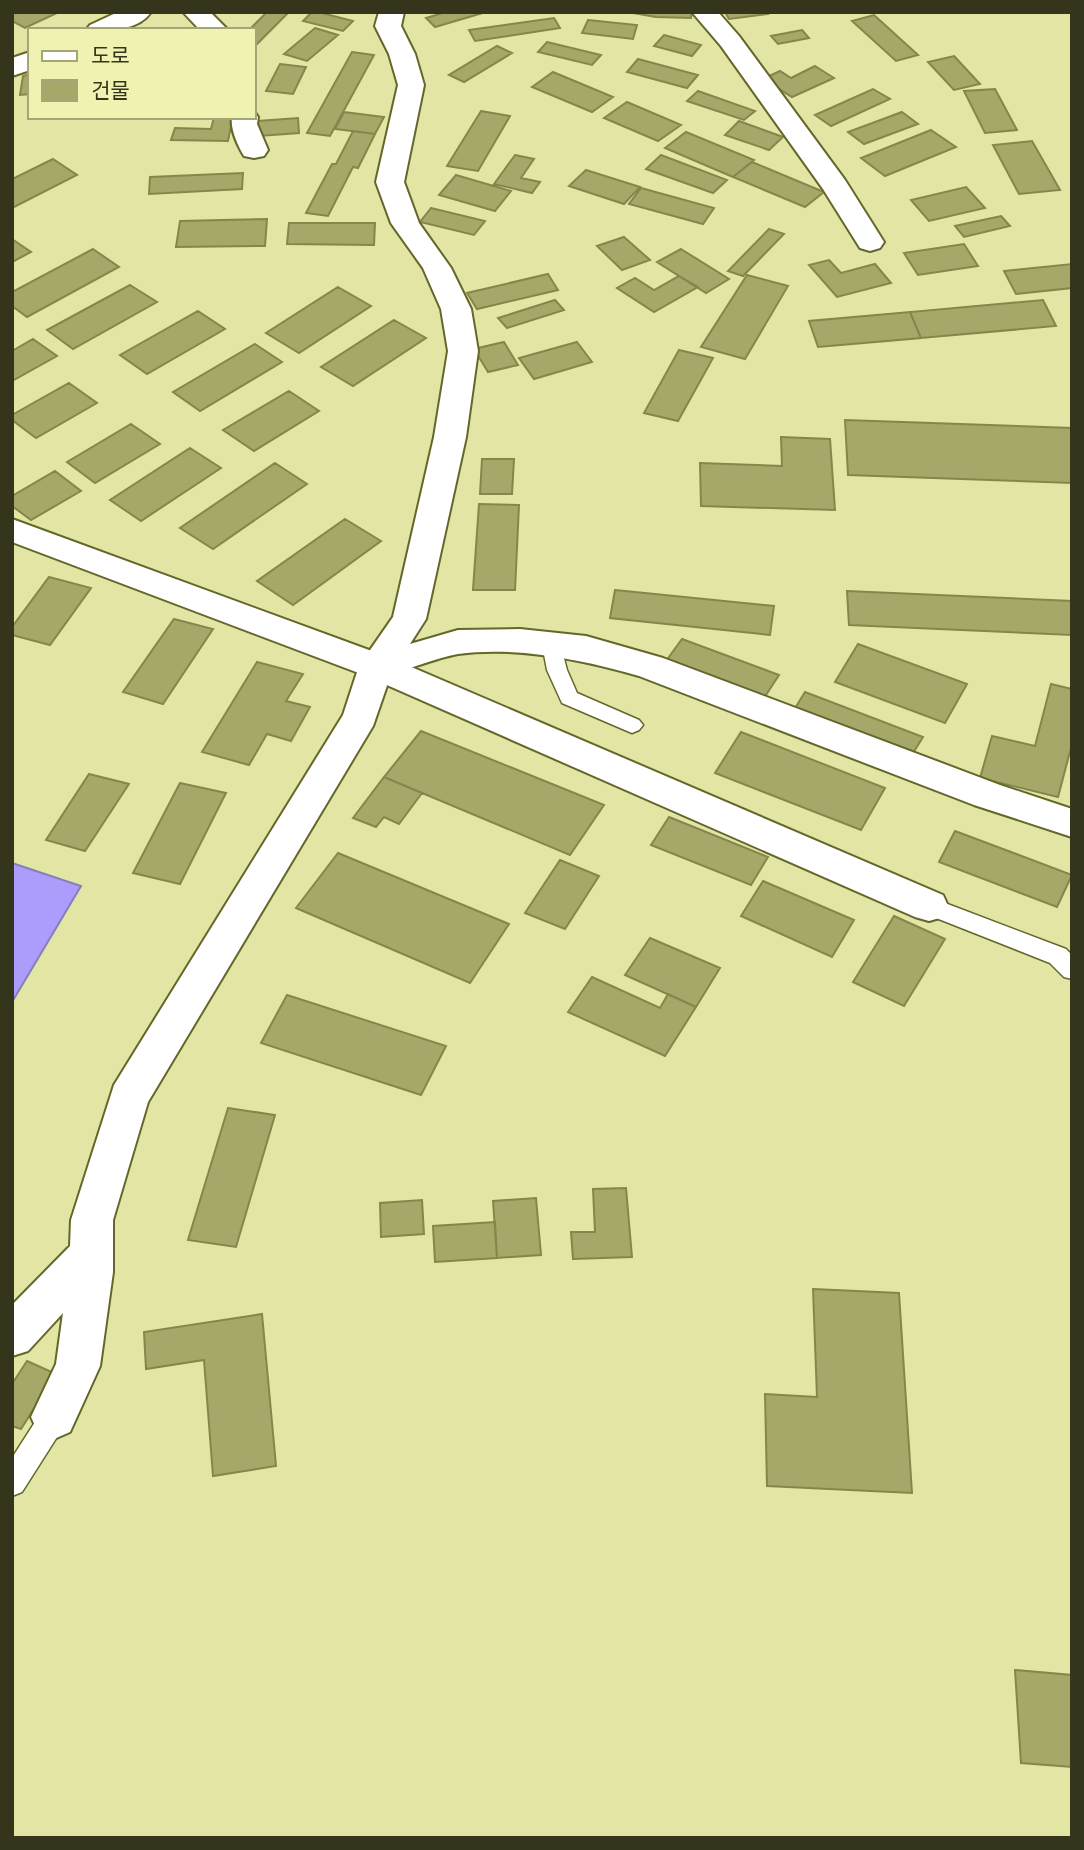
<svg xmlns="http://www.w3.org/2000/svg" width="1084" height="1850" font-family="'Varela Round','Noto Sans KR',sans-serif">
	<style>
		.water { fill: #ac9dfd; stroke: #887eb9; stroke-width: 2 }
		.building { fill: #a6a86a; stroke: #85874a; stroke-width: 2 }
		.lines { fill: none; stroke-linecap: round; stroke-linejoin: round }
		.service-casing { stroke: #656629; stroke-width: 3 }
		.minor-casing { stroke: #656629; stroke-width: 4 }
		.tertiary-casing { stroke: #656629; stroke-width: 4 }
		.service { fill: #fff; fill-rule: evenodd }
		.minor { fill: #fff; fill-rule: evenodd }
		.tertiary { fill: #fff; fill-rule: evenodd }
	</style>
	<rect width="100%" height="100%" fill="#e2e5a4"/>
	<!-- water -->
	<path class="water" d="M12 863 81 886 12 1002Z"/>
	<!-- building -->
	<path class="building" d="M12 12H59L25 28 12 21Z
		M267 12H289L254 47V30H249Z
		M312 12H318L353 21 343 31 303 21Z
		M446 12H486L435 27 426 18Z
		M627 12H692L691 18 656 17Z
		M725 12H767L768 14 729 19Z
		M874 15 918 55 896 61 852 21Z
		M554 18 560 28 475 41 469 30Z
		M588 20 637 25 633 39 582 33Z
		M315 28 338 35 307 61 284 54Z
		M802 30 809 38 778 44 771 36Z
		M664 35 701 45 692 56 654 46Z
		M547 42 601 55 592 65 538 52Z
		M497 46 512 53 464 82 449 75Z
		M352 52 374 55 330 136 307 133Z
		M954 56 980 84 954 90 928 62Z
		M638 59 698 75 687 88 627 72Z
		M280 64 306 67 293 94 266 91Z
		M815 66 834 78 792 97 763 79 780 71 791 78Z
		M553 72 613 97 592 112 532 87Z
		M30 74V94L20 95 23 76Z
		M873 89 890 99 831 126 815 115Z
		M995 89 1017 130 985 133 964 91Z
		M698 91 755 111 744 120 687 101Z
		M627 102 681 125 658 141 604 118Z
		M481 111 510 116 478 171 447 166Z
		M344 112 384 117 375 134 335 129Z
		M902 112 918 124 864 144 848 132Z
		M214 117H233L228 141 171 140 175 128 211 129Z
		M298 118 299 133 259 136 258 121Z
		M739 121 783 137 769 150 725 135Z
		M931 130 956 147 885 176 861 158Z
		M353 131 375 134 358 168 353 167 328 216 306 213 332 164H336Z
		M686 132 754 160 733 177 665 148Z
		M1032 141 1060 190 1019 194 993 145Z
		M515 155 534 159 521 178 540 182 532 193 494 184Z
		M661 155 727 180 713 193 646 169Z
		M53 159 77 175 12 208V179Z
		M752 162 824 192 805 207 733 177Z
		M586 170 640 187 624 204 569 186Z
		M243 173 242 189 149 194 150 177Z
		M456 175 511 191 495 211 439 195Z
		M966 187 985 208 929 221 911 200Z
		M641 188 714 208 703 224 629 204Z
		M431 208 485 221 474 235 420 222Z
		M1001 216 1010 226 964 237 955 226Z
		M267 219 265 246 176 247 180 221Z
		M289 223H375L374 245 287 244Z
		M769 229 784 234 743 276 728 271Z
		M624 237 650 260 622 270 597 246Z
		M12 239 31 252 12 262Z
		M964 244 978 266 918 275 904 253Z
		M93 249 119 267 27 317 12 306V292Z
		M681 249 729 279 706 293 657 262Z
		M829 260 841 273 875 264 891 283 837 297 809 265Z
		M1072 264V288L1016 294 1004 271Z
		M548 274 558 290 477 309 467 293Z
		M747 275 788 286 745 359 701 347Z
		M679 276 698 287 654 312 617 288 635 278 654 290Z
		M130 285 157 302 73 349 47 330Z
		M338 287 371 306 299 353 266 333Z
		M555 300 564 310 507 328 498 318Z
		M1043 300 1056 326 921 338 910 312Z
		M198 311 225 329 147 374 120 355Z
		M910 312 921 338 818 347 809 321Z
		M394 320 426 338 353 386 321 367Z
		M33 339 57 356 12 381V351Z
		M504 342 518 365 488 372 474 349Z
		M577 342 592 362 534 379 519 358Z
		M255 344 282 362 200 411 173 392Z
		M679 350 713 358 678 421 644 413Z
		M69 383 97 403 36 438 12 420V415Z
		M289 391 319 411 254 451 223 430Z
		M845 420 1072 428V483L848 475Z
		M131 424 160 444 95 483 67 462Z
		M781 437 830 439 835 510 701 506 700 463 782 466Z
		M190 448 221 468 141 521 110 500Z
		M482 459H514L512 494H480Z
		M275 463 307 484 213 549 180 528Z
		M55 471 81 491 31 520 12 506V496Z
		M479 504 519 505 515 590H473Z
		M345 519 381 541 293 605 257 581Z
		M49 577 91 588 50 645 12 635V627Z
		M615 590 774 606 770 635 610 618Z
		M847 591 1072 601V635L849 625Z
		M174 619 213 629 163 704 123 692Z
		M682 639 779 675 764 698 666 661Z
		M858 644 967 684 945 723 835 682Z
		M257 662 303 674 286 701 310 707 291 741 267 734 249 765 202 752Z
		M1051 684 1072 689V744L1058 797 980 778 992 736 1035 746Z
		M805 692 923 737 910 758 792 713Z
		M421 731 604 805 570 855 384 777Z
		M741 732 885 788 861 830 715 773Z
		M89 774 129 784 85 851 46 840Z
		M384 777 422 793 399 824 384 817 376 827 353 818Z
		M180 783 226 793 180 884 133 873Z
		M669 817 768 857 751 885 651 845Z
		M955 831 1072 875 1057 907 939 862Z
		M338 853 509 924 470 983 296 908Z
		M560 860 599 876 565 929 525 913Z
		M763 881 854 920 832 957 741 916Z
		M894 916 945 939 904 1006 853 982Z
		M650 938 720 968 696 1007 625 975Z
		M592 977 660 1008 668 994 696 1007 665 1056 568 1012Z
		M287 995 446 1046 421 1095 261 1043Z
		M228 1108 275 1115 236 1247 188 1240Z
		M626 1188 632 1257 573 1259 571 1232H595L593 1189Z
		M536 1198 541 1255 497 1258 493 1201Z
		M422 1200 424 1234 381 1237 380 1203Z
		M495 1222 497 1258 435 1262 433 1226Z
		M813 1289 899 1293 912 1493 767 1486 765 1394 817 1397Z
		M262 1314 276 1466 213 1476 204 1360 146 1369 144 1332Z
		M27 1361 56 1374 21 1429 12 1426V1384Z
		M1015 1670 1072 1675V1767L1021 1763Z"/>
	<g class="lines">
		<defs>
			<path id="service" d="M552 637 559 639 567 670 577 693 639 720 643 725 639 730 632 733 562 703 547 670 542 644 545 639Z
				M929 897 1066 949 1072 955V979L1064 977 1050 963 921 912 918 906 921 900Z
				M54 1404 64 1408 68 1417 64 1426 22 1492 12 1496V1458L44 1408Z"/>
			<path id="minor" d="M118 12H151C138 32 107 30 86 30L90 25Z
				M183 12H210L228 30H200Z
				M379 12H404L401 26 415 54 424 85 404 182 419 223 451 268 471 309 478 351 466 437 426 619 410 644 458 630 520 629 586 636 663 658 1000 785 1072 809V837L974 805 639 676C584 660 516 646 458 654 436 658 413 668 391 674L373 726 148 1102 113 1220V1272L100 1366 70 1432 54 1439 38 1432 31 1417 56 1364 63 1313 28 1351 12 1356V1305L70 1246 71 1220 114 1085 343 715 359 666 393 617 434 437 448 351 441 309 423 268 391 223 376 182 398 85 389 54 375 26Z
				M692 12H718L739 36 845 180 884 242 880 248 870 251 860 248 823 189 721 46Z
				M30 52V70L12 76V58Z
				M254 111 258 117 257 124 268 150 264 156 254 158 244 156C238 146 230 129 232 117H254Z"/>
			<path id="tertiary" d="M12 519 388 657 943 895 948 906 943 917 929 921 915 917 364 675 12 542Z"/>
		</defs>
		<!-- service casing -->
		<use href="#service" class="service-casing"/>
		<!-- minor casing -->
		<use href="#minor" class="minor-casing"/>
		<!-- tertiary casing -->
		<use href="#tertiary" class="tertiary-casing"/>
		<!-- service -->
		<use href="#service" class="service"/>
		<!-- minor -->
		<use href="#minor" class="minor"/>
		<!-- tertiary -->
		<use href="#tertiary" class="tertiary"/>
	</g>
	<!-- border -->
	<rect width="1084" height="1850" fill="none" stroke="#34351b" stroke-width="28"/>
	<!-- legend -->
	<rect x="28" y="28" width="228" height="91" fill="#eff2b1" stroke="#a4a675" stroke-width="2"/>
	<rect x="42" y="51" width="35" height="10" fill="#ffffff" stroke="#a4a675" stroke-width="2"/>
	<text x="91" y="63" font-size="21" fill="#34351b">도로</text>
	<rect x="42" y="80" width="35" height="21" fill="#a6a86a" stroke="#a4a675" stroke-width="2"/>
	<text x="91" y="98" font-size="21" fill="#34351b">건물</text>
</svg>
